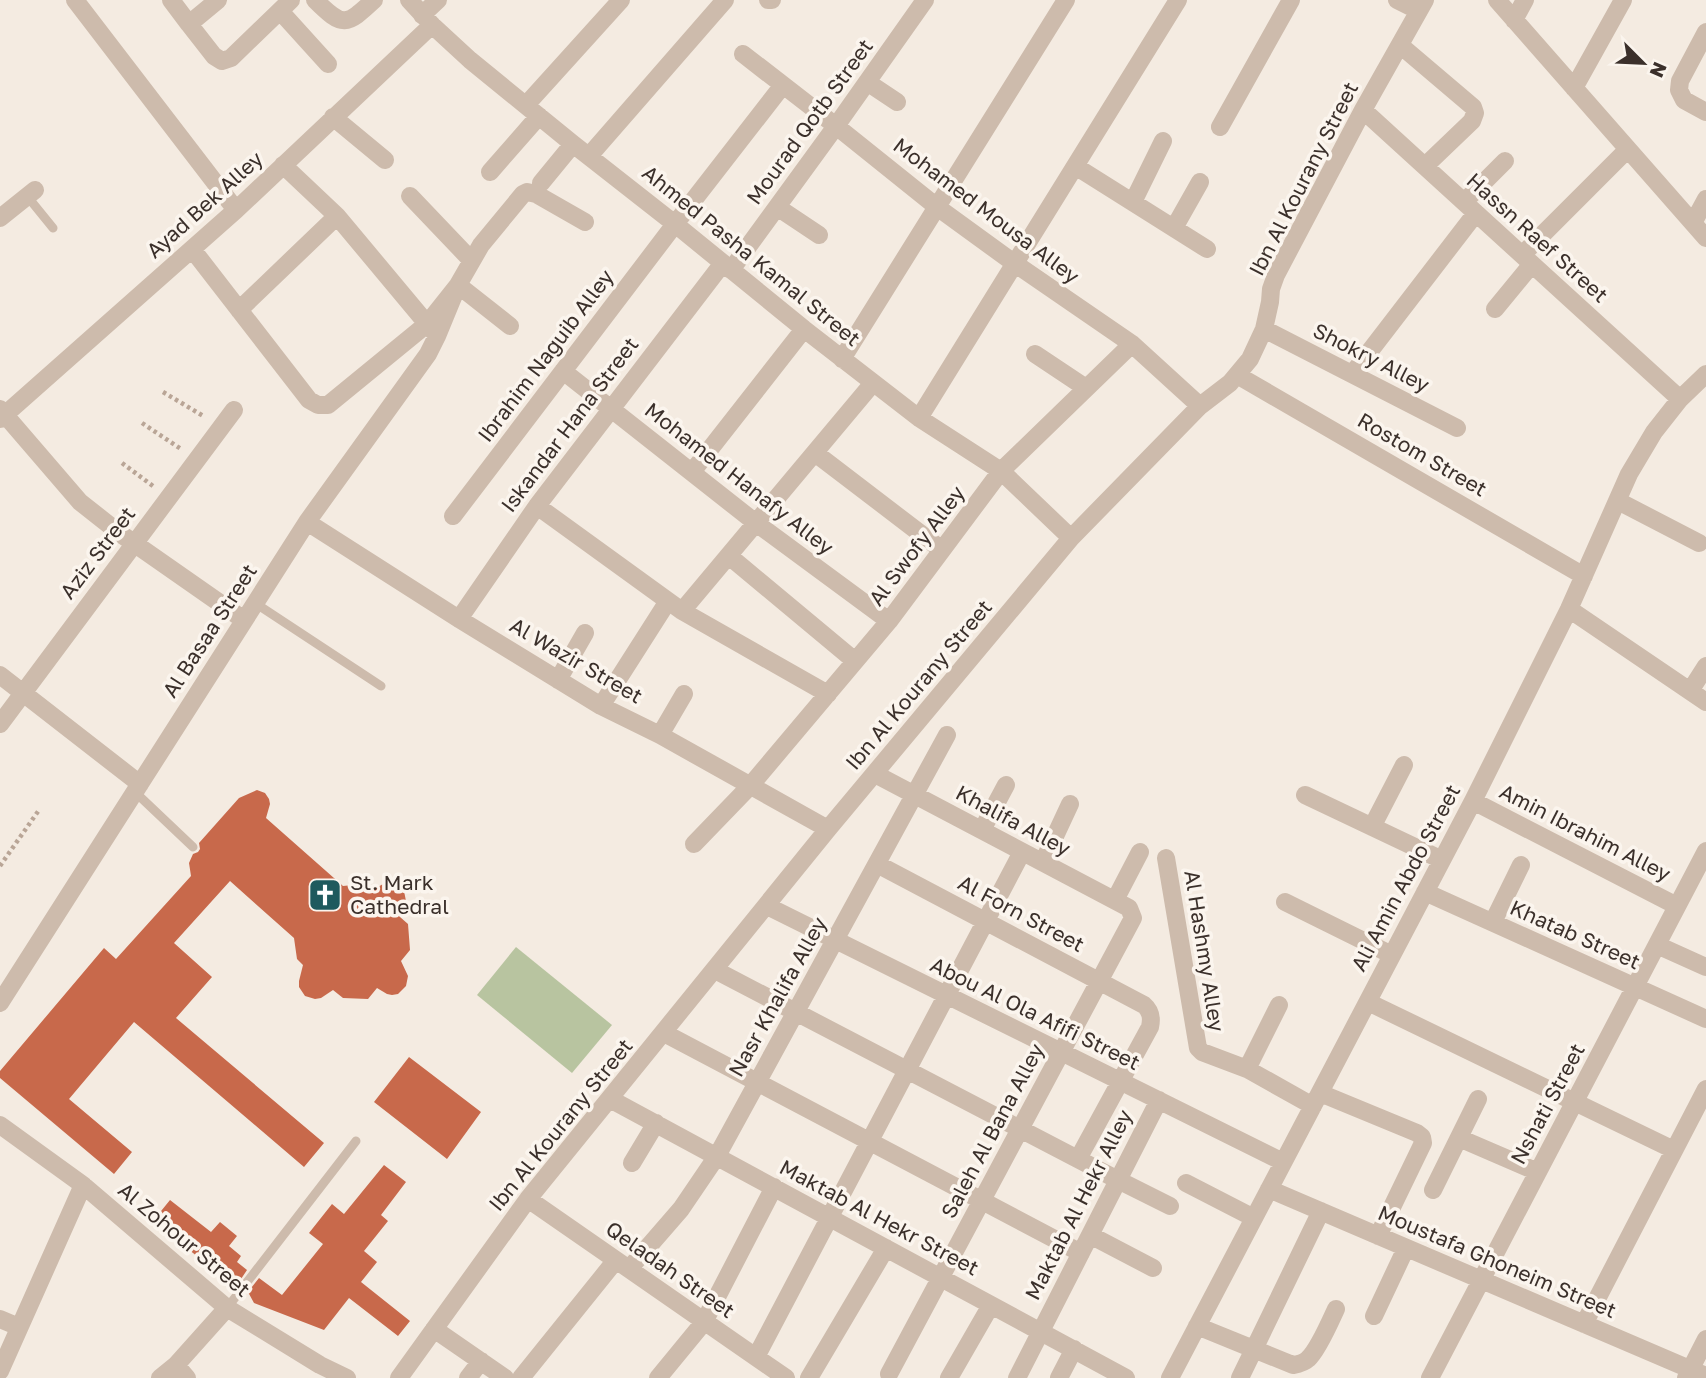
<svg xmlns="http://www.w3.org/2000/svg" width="1706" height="1378" font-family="'Golos Text',sans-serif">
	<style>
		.green { fill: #b8c4a0 }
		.building { fill: #c8694b }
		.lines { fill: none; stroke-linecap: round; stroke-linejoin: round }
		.path { stroke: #b9a596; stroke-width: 4.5; stroke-dasharray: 3.5 3.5; stroke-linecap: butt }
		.lane { stroke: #cdbbac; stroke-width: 9 }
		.street { stroke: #cdbbac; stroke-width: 18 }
		.labels { text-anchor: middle; stroke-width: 7; stroke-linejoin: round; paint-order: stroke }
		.street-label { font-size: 21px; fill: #3b302b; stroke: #fbf5ee }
		.poi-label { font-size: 21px; fill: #3b302b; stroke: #fbf5ee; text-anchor: start }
	</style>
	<rect width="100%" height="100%" fill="#f4ebe1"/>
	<!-- green -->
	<path class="green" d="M516 947 612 1025 572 1073 477 995Z"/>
	<!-- building -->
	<path class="building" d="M257 790 265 793 269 799 270 804 266 818 343 886 363 884 371 891 383 884 393 882 401 887 404 891 406 901 400 917 408 924 410 950 401 961 408 976 406 986 398 994 392 995 387 994 377 988 368 999 343 998 333 990 321 998 315 999 305 996 299 987V981L303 965 297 959 294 938 230 881 174 943 212 977 176 1018 324 1143 304 1167 134 1022 69 1099 132 1152 114 1174 0 1078V1071L104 948 116 959 191 876 189 863 193 854 198 852 200 849 199 843 239 798Z
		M409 1057 481 1112 447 1159 374 1102Z
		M384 1165 406 1182 381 1215 388 1221 364 1251 377 1262 361 1282 410 1321 398 1336 349 1298 324 1330 254 1303 248 1292 259 1278 282 1295 323 1244 309 1233 332 1204 344 1214Z
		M170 1200 211 1232 220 1222 237 1236 229 1246 241 1256 237 1262 247 1270 241 1279 240 1277 218 1273 153 1221Z"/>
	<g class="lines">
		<!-- path -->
		<path class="path" d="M163 392 205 417
			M142 423 181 449
			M122 463 153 486
			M0 866 39 810"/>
		<!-- lane -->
		<path class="lane" d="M27 196 53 228
			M255 603 381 686
			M135 792 193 847
			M227 1308 356 1141"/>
		<!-- street -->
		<path class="street" d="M75 0 236 210
			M171 0 189 24 218 0
			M315 0C343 28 346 26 374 0
			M409 0 432 25 470 60 573 144 675 224 804 329 919 418 1001 471 1071 538
			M768 0H772
			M1397 0 1419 11
			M1497 0 1706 238
			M280 11 328 64
			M422 15 438 0
			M1514 20 1525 0
			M189 24 214 56 222 61 231 58 291 0
			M1706 32 1680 81 1679 90 1684 100 1706 112
			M1400 45 1473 107 1475 113 1472 121 1425 166
			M743 54 836 126 937 207 1014 263 1132 344 1200 406
			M867 82 897 102
			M1574 88 1623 0
			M526 105 621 0
			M1363 110 1680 399
			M333 117 385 160
			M1220 127 1291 0
			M589 156 725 0
			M283 165 337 216 433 331
			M1075 166 1207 249
			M490 172 539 116
			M541 183 573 144
			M410 196 471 260
			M1133 202 1163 141
			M1464 202 1505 161
			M777 207 819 235
			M0 218 35 190
			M1693 223 1706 199
			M1174 228 1200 182
			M192 249 309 400 318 405H328L427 324 458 285 481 245 523 194 527 192 536 194 585 222
			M1522 255 1628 149
			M731 270 836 126 925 0
			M1495 309 1532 264
			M239 310 337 216
			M1264 329 1457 428
			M1035 354 1086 388
			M842 359 1066 0
			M563 371 756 523 889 621
			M1353 373 1476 213
			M1237 375 1584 576
			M0 409 80 502 118 532 244 620
			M919 418 1178 0
			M0 419 236 210 432 25
			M815 453 942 550
			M692 472 804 329
			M1618 501 1699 543
			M537 506 682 611 828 694
			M453 516 675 224 783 85
			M307 522 459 619 601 706 660 735 828 829
			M729 556 855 661
			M1569 609 1706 702
			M682 611 873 383
			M459 619 537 506 723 263
			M0 675 140 784
			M558 680 585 633
			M1690 691 1706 666
			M601 706 668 601
			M0 724 234 410
			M660 735 684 694
			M875 774 1129 908 1133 918 889 1374
			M1305 795 1442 860
			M1473 801 1677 906
			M1372 827 1404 765
			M982 830 1006 785
			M694 844 750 786 889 621 1001 471 1132 344
			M1166 858 1198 1048 1202 1052 1247 1069 1313 1106
			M1043 862 1070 804
			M877 864 1144 1005C1151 1011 1152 1018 1150 1027L1078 1159
			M1425 892 1706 1019
			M1115 900 1140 852
			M1285 902 1392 955
			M767 906 1283 1162
			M1493 922 1521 865
			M1657 945 1706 967
			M715 970 1118 1180 1170 1206
			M1368 1002 1674 1150
			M0 1003 307 522 428 354 437 336 458 285 510 326
			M664 1033 1081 1253
			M1247 1069 1279 1005
			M1320 1093 1417 1133 1422 1137 1423 1143 1378 1236
			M610 1099 1126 1378
			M0 1125 83 1185 227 1308 320 1365 347 1378
			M1459 1138 1538 1172
			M632 1163 656 1123
			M1186 1183 1254 1218
			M1269 1189 1706 1376
			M1433 1190 1478 1099
			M528 1199 786 1378
			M1090 1235 1153 1268
			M629 1269 681 1209 717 1156 947 735
			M1374 1316 1406 1248
			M0 1319 19 1327
			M1584 1324 1706 1089
			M1197 1326 1293 1365C1299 1364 1304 1363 1308 1359 1318 1350 1330 1322 1336 1309
			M434 1329 505 1378
			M756 1357 1022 852
			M176 1365 187 1378
			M0 1371 83 1185
			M160 1378 176 1365 227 1308
			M399 1378 528 1199 828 829 1071 538 1200 406 1230 383 1250 359 1264 329 1270 302 1271 289 1276 275 1363 110 1425 0
			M468 1378 481 1361
			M521 1378 616 1260
			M658 1378 704 1322 774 1187
			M809 1378 886 1248
			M949 1378 991 1305
			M1017 1378 1159 1100
			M1059 1378 1074 1349
			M1170 1378 1473 801 1569 609 1629 474 1654 432 1680 399 1706 374
			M1240 1378 1321 1211
			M1430 1378 1706 851
			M1686 1378 1706 1339"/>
	</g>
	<!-- icons -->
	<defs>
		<symbol id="church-square" viewBox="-11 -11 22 22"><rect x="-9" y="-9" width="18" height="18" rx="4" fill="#1f5a5e" stroke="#fbf5ee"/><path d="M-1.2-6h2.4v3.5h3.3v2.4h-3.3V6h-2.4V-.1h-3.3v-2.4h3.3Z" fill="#fff"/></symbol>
	</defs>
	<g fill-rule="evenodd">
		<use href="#church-square" x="306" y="876" width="38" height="38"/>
	</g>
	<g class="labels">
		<!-- street labels -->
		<g class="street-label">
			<text transform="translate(810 122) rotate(-54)" y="7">Mourad Qotb Street</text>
			<text transform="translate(1304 179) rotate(-63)" y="7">Ibn Al Kourany Street</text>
			<text transform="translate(205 205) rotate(-42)" y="7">Ayad Bek Alley</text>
			<text transform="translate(986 211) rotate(37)" y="7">Mohamed Mousa Alley</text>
			<text transform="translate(1537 238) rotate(42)" y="7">Hassn Raef Street</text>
			<text transform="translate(751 256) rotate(39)" y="7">Ahmed Pasha Kamal Street</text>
			<text transform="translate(546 356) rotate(-53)" y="7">Ibrahim Naguib Alley</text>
			<text transform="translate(1371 358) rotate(27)" y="7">Shokry Alley</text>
			<text transform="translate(570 425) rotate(-53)" y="7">Iskandar Hana Street</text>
			<text transform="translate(1422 455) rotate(30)" y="7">Rostom Street</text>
			<text transform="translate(739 479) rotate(38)" y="7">Mohamed Hanafy Alley</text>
			<text transform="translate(917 546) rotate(-53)" y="7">Al Swofy Alley</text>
			<text transform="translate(98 553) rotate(-53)" y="7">Aziz Street</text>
			<text transform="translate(210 631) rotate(-57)" y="7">Al Basaa Street</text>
			<text transform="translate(576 661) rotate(30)" y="7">Al Wazir Street</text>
			<text transform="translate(919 685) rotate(-50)" y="7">Ibn Al Kourany Street</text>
			<text transform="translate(1013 821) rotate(28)" y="7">Khalifa Alley</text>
			<text transform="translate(1585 833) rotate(27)" y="7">Amin Ibrahim Alley</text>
			<text transform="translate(1406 878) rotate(-62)" y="7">Ali Amin Abdo Street</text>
			<text transform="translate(1021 914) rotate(28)" y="7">Al Forn Street</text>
			<text transform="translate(1575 935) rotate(24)" y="7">Khatab Street</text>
			<text transform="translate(1204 951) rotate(81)" y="7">Al Hashmy Alley</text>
			<text transform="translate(778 997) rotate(-61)" y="7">Nasr Khalifa Alley</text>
			<text transform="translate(1035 1014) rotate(26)" y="7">Abou Al Ola Afifi Street</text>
			<text transform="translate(1548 1104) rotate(-62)" y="7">Nshati Street</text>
			<text transform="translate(561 1125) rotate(-51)" y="7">Ibn Al Kourany Street</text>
			<text transform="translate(993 1131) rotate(-62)" y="7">Saleh Al Bana Alley</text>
			<text transform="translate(1079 1205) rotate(-63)" y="7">Maktab Al Hekr Alley</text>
			<text transform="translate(879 1218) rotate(28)" y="7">Maktab Al Hekr Street</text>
			<text transform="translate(184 1240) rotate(40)" y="7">Al Zohour Street</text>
			<text transform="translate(1497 1262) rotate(23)" y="7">Moustafa Ghoneim Street</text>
			<text transform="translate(670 1270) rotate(35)" y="7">Qeladah Street</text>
		</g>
		<!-- poi labels -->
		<g class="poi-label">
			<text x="350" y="890">St. Mark<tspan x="350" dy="24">Cathedral</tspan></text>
		</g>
	</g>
	<!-- north arrow -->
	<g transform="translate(1643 63) rotate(114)" stroke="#fbf5ee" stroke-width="5" paint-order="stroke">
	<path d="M0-5L12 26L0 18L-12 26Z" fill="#3b302b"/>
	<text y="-10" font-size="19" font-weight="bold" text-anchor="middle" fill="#3b302b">N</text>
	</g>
</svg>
